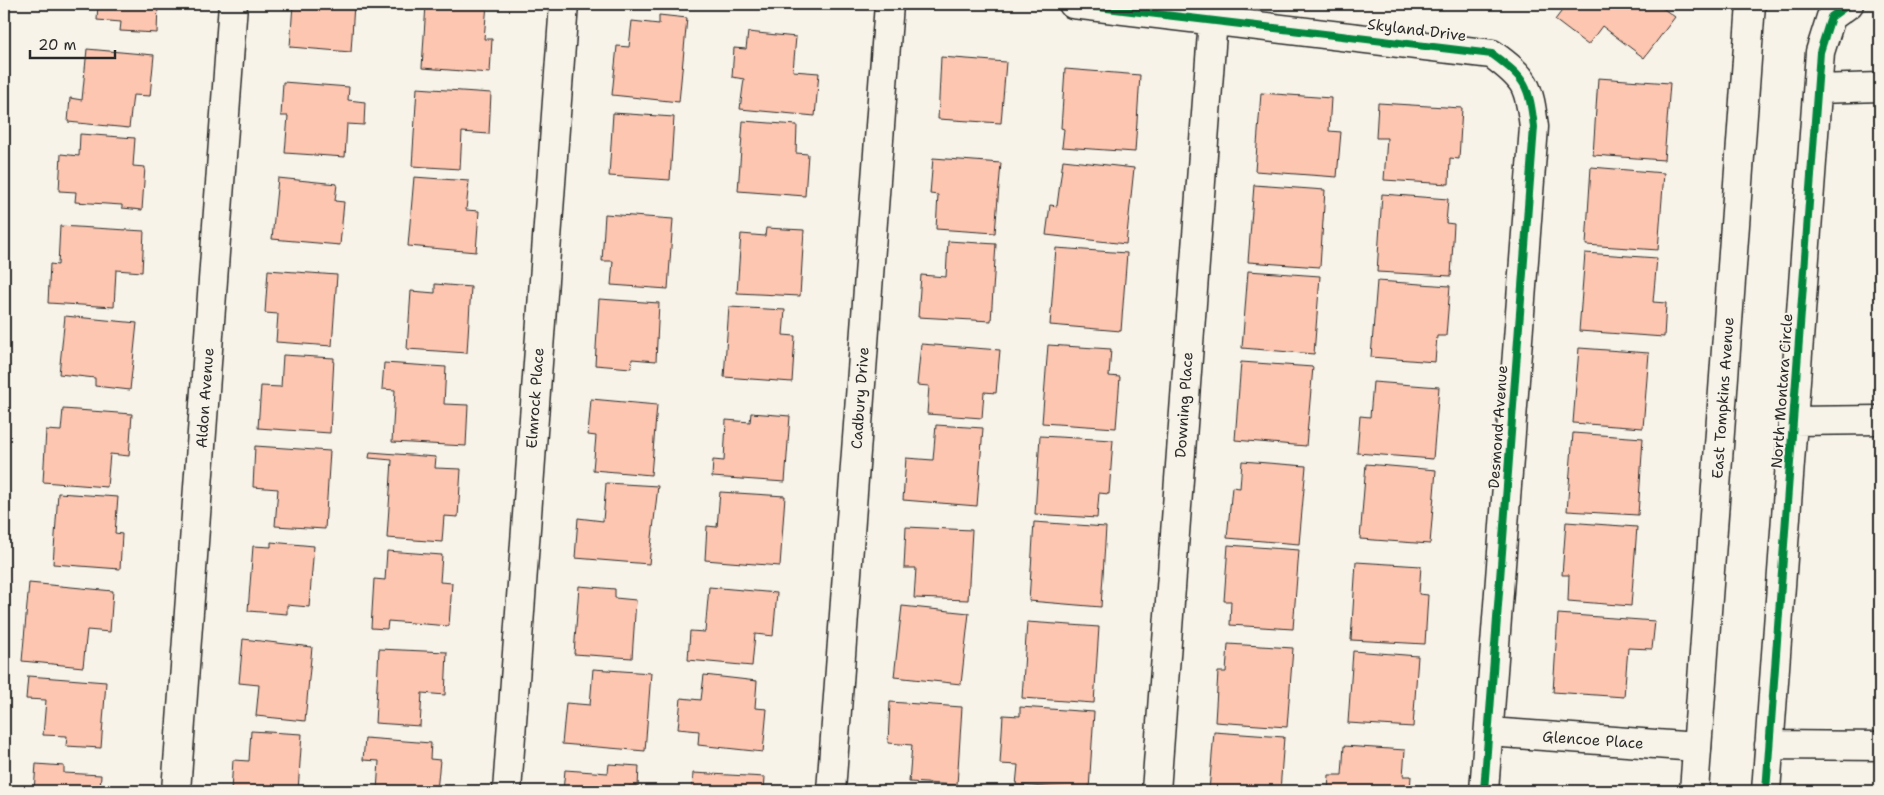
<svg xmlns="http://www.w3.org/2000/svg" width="1884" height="795" font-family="'Shantell Sans',sans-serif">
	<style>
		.building { fill: #fdc6b0; stroke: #2b2b2b }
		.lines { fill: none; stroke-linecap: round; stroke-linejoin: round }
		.street-casing { stroke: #2b2b2b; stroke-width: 31 }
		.secondary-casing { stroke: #2b2b2b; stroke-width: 31 }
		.street { stroke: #f7f3e8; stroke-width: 28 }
		.secondary { stroke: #f7f3e8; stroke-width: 28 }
		.cycleway-casing { stroke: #f7f3e8; stroke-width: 11 }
		.cycleway { stroke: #00873e; stroke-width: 8 }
		.labels { text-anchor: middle; stroke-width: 4; stroke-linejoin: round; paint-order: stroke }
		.street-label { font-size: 15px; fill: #2b2b2b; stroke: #f7f3e8 }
	</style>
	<rect width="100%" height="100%" fill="#f7f3e8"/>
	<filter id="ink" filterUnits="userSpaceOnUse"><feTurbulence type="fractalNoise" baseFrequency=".02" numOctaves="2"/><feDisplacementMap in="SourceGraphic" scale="10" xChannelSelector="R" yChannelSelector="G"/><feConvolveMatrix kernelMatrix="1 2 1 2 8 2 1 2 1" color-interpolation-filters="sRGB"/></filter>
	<g filter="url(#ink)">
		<!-- building -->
		<path class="building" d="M98 4H158L157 33 120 31 121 22 97 20Z
			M293 4H354L351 52 290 47Z
			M426 4H487L484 39H492L490 73 422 68Z
			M1567 4H1657L1675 17 1644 58 1602 26 1588 45 1555 20Z
			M659 15 687 18 679 102 612 95 617 46 629 47 632 21 659 24Z
			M748 32 796 37 793 71 819 73 815 116 740 109 744 79 732 77 734 48 746 49Z
			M87 49 154 55 150 96 133 95 129 128 68 122 70 98 82 100Z
			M941 57 1006 62 1001 123 938 119Z
			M1065 69 1140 75 1135 152 1062 147 1064 129 1061 128Z
			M1598 78 1670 83 1664 160 1593 155Z
			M283 82 349 87 348 100 365 102 364 125 347 124 345 157 285 153 288 116H281Z
			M417 88 491 93 489 134 462 132 460 169 412 166Z
			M1261 93 1331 98 1329 131 1341 132 1337 177 1255 171Z
			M1378 103 1462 108 1459 159 1450 158 1449 184 1384 180 1387 138H1376Z
			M613 113 674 117 670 180 609 176Z
			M743 121 797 125 796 153 808 154 805 196 738 191Z
			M80 134 135 138 133 166 145 167 142 210 122 208V205L75 202 76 192 59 191 61 154 79 156Z
			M933 158 1001 163 995 233 936 229 938 195 930 194Z
			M1063 160 1134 168 1126 244 1046 235 1050 205 1057 206Z
			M1591 167 1664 173 1658 250 1586 245Z
			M414 177 469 181 466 210 479 211 476 252 408 246Z
			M278 178 337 184 335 201 344 202 340 245 272 239Z
			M1254 185 1325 190 1320 267 1248 262Z
			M1382 194 1448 199 1446 223 1454 224 1451 276 1377 272Z
			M605 214 673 219 668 289 611 285 613 261H602Z
			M60 226 144 231 142 272 116 270 114 307 48 303 50 264 58 265Z
			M766 228 804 230 800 296 737 293 741 234 765 236Z
			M948 241 996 244 991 321 918 317 921 275 946 277Z
			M1056 248 1127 253 1121 331 1050 325Z
			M1585 253 1657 258 1653 302 1666 303 1664 337 1579 331Z
			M268 270 337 275 332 346 276 342 278 314 265 313Z
			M1248 271 1320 276 1314 354 1242 348Z
			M1377 281 1450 286 1446 336H1437L1435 362 1371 357Z
			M435 284 471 287 467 353 407 349 411 291 435 293Z
			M599 299 659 303 656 361 632 359 631 368 595 365Z
			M729 307 785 310 783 335 795 336 792 382 724 377Z
			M65 316 137 323 130 390 95 386V378L59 374Z
			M921 344 1000 350 996 393 984 392 982 418 927 414 929 386 917 385Z
			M1048 345 1111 349 1109 376 1120 377 1116 428 1042 423Z
			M1579 348 1649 353 1643 428 1573 423Z
			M283 355 334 358 330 433 258 428 261 386 281 387Z
			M1241 362 1313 367 1306 446 1235 440Z
			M384 363 446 367 444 404 468 405 466 446 392 442 395 390 382 389Z
			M1373 382 1439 387 1433 459 1357 453 1360 416 1370 417Z
			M591 399 657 405 651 475 593 470 596 436 588 435Z
			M63 409 132 414 129 456 110 454 107 487 43 482 46 430 61 431Z
			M751 413 790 416 785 482 712 477 713 460 724 461 726 420 750 422Z
			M936 425 983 428 977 506 903 500 906 458 933 460Z
			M1573 433 1643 438 1638 515 1567 511Z
			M1040 436 1113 440 1109 494 1099 493 1097 518 1035 514Z
			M255 446 330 451 325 529 275 526 278 489 253 487Z
			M370 452 436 457 435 468 461 469 458 517 444 516 442 542 387 538 392 460 369 458Z
			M1242 461 1306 466 1299 544 1227 538 1232 487 1240 488Z
			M1366 464 1436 470 1430 544 1360 539Z
			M606 483 658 486 649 564 575 558 578 518 603 521Z
			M720 492 785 496 780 566 705 560 707 526 717 527Z
			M58 493 118 497 115 533 122 534 120 569 53 564Z
			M1034 522 1106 527 1101 607 1029 601Z
			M1566 522 1637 527 1631 606 1568 601 1569 575H1562Z
			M906 527 972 530 968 600 914 598 916 568H904Z
			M271 542 314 546 309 607 287 605V614L248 611 253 546 271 547Z
			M1228 545 1299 550 1293 629 1230 625 1231 601H1224Z
			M387 551 442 555 440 582 452 583 449 626 388 621 387 629 371 628 374 579 385 580Z
			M1356 562 1421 566 1419 594 1428 595 1425 644 1351 640Z
			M29 583 113 591 110 632 87 630 83 667 22 661Z
			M579 586 615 589V598L636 600 632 658 574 654Z
			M709 587 777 593 773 636 755 634 752 666 688 660 690 631 705 632Z
			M902 606 969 613 961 684 894 677Z
			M1558 614 1655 621 1652 649 1628 648 1624 697 1553 692Z
			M1027 622 1099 627 1094 703 1022 698Z
			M243 639 312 647 305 721 256 716 259 685 239 683Z
			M1228 644 1293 648 1287 727 1215 722 1218 672H1226Z
			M379 649 447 652 445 695 422 693 420 726 375 723Z
			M1353 651 1418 656 1413 727 1348 723Z
			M593 669 651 673 645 751 562 744 566 703 590 705Z
			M704 675 757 681 755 708 767 709 763 752 698 745 699 731 678 729 681 698 701 700Z
			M28 676 106 682 101 748 66 746 67 736 43 735 46 700 26 699Z
			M890 702 962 707 957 785 909 782 912 745 888 743Z
			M1020 707 1094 712 1089 790 1016 785 1018 765 1000 764 1003 715 1020 716Z
			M251 731 302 734 298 791H231L233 760 249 761Z
			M1214 732 1284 737 1280 791H1209Z
			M365 738 431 743 430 759 440 760 437 791H377L379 761 363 760Z
			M1344 746 1405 750 1403 776H1411L1410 791H1328L1329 775H1342Z
			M36 764 64 766V773L101 775 100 791H34Z
			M609 764 639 766 638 787 629 786V791H563L565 770 608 773Z
			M693 773 765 777 764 791H692Z"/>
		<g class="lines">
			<defs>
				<path id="street" d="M1073 4 1492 54C1526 79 1529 85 1534 127L1484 791
					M1818 89 1880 87
					M1793 421 1880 420
					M1489 732 1697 747
					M1769 745 1880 746
					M176 791 233 4
					M507 791 564 4
					M831 791 889 4
					M1156 791 1213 19
					M1766 791 1820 52 1831 17 1849 4"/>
				<path id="secondary" d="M1694 791 1751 4"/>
			</defs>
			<!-- street casing -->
			<use href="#street" class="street-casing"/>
			<!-- secondary casing -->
			<use href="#secondary" class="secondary-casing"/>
			<!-- street -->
			<use href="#street" class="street"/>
			<!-- secondary -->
			<use href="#secondary" class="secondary"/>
			<defs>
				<path id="cycleway" d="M1073 4 1492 54C1526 79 1529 85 1534 127L1484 791
					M1766 791 1820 52 1831 17 1849 4"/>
			</defs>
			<!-- cycleway casing -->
			<use href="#cycleway" class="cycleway-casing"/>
			<!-- cycleway -->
			<use href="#cycleway" class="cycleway"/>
		</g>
	</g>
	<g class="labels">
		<!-- street labels -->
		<g class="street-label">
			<text transform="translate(1417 30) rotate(7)" y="5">Skyland Drive</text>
			<text transform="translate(1782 391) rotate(-86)" y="5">North Montara Circle</text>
			<text transform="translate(205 398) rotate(-86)" y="5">Aldon Avenue</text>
			<text transform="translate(535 398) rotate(-86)" y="5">Elmrock Place</text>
			<text transform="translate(860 398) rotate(-86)" y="5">Cadbury Drive</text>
			<text transform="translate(1723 398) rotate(-86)" y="5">East Tompkins Avenue</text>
			<text transform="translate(1184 405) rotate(-86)" y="5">Downing Place</text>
			<text transform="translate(1498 427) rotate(-86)" y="5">Desmond Avenue</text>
			<text transform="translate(1593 740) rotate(4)" y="5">Glencoe Place</text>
		</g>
	</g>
	<!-- margin -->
	<rect width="1884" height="795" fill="none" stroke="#f7f3e8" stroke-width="20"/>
	<rect x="10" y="10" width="1864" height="775" fill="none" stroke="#2b2b2b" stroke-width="2" filter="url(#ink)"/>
	<!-- scale -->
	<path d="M30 50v8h85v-8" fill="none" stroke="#2b2b2b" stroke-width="2.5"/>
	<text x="38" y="50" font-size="15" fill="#2b2b2b" stroke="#f7f3e8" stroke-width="4" paint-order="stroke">20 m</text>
</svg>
